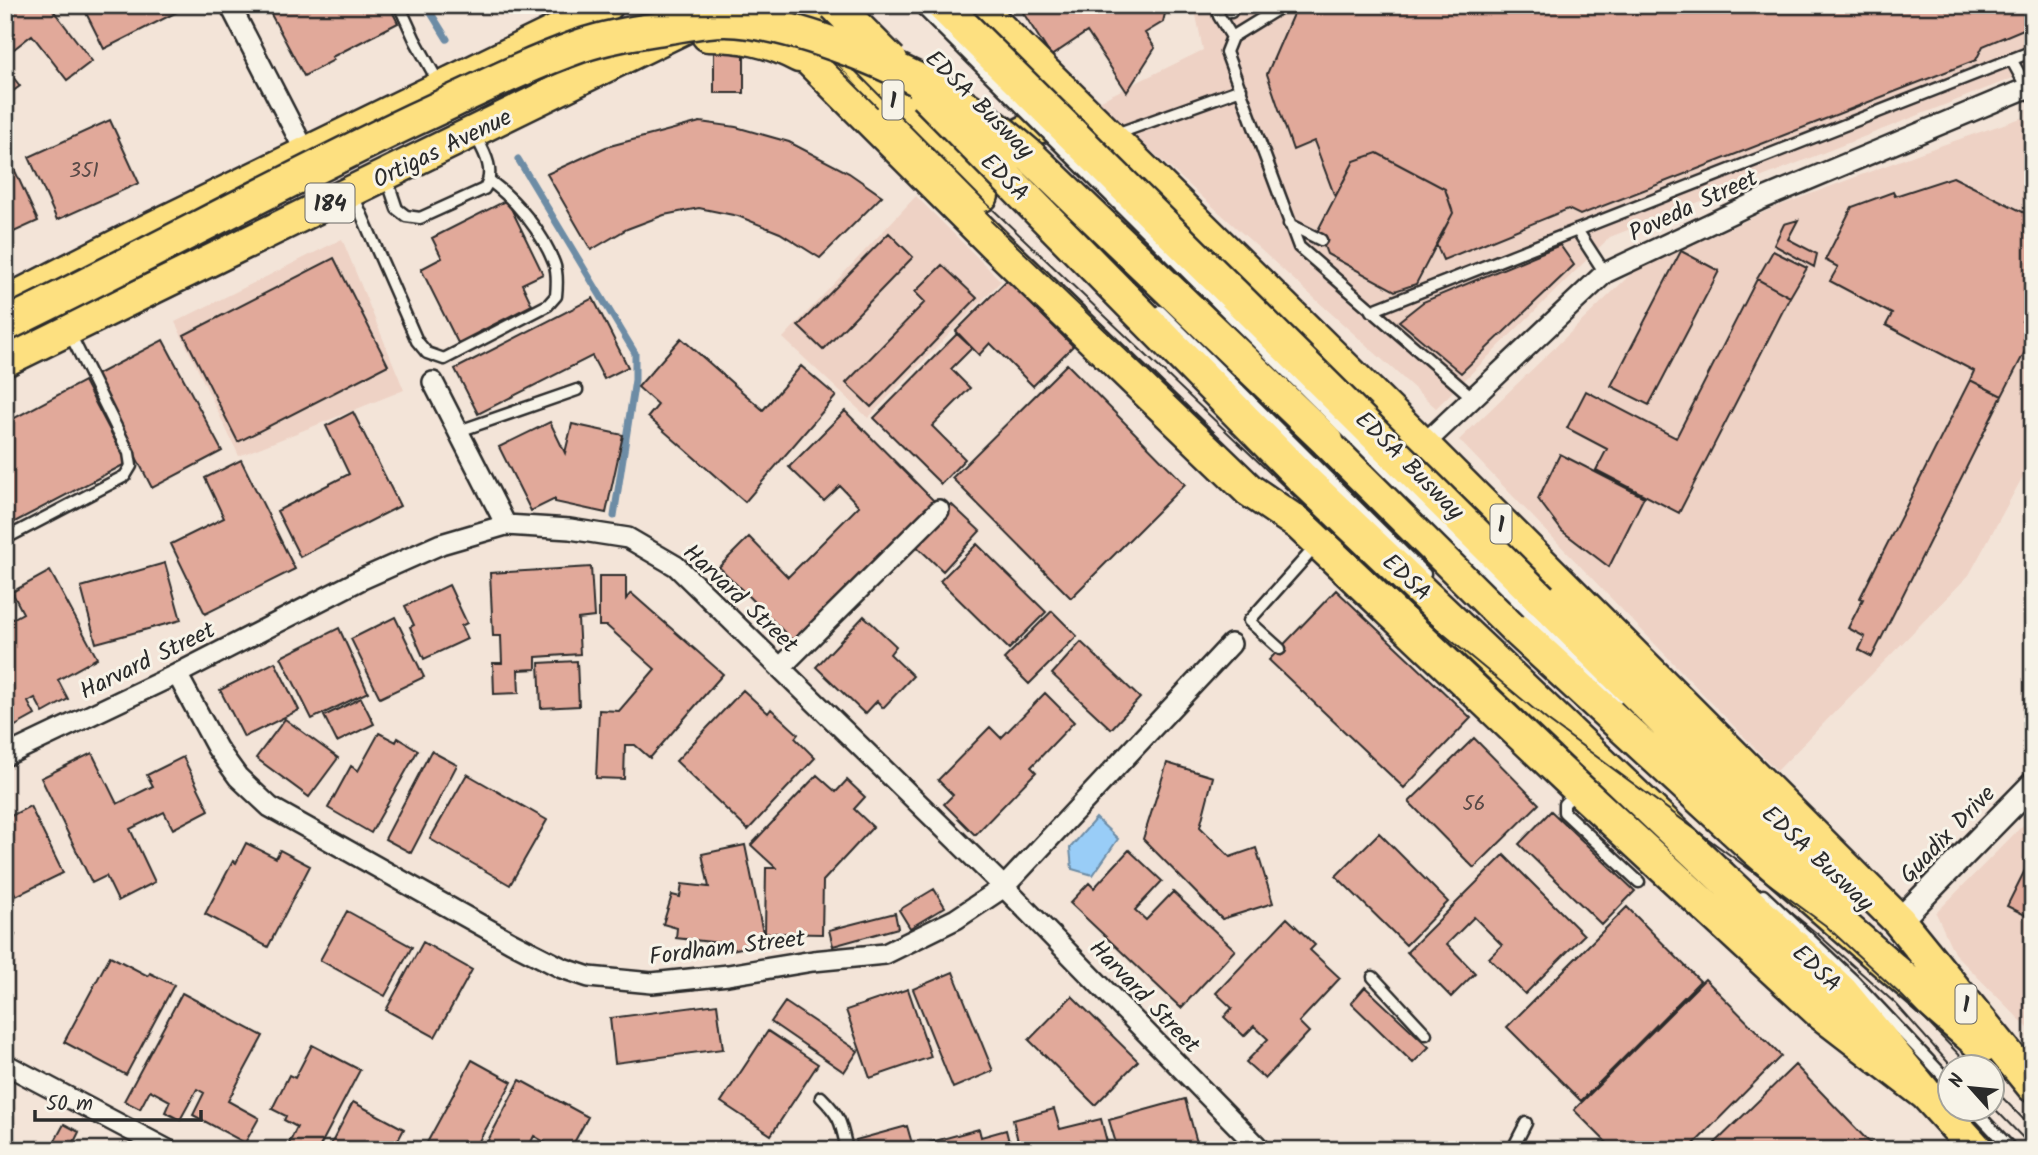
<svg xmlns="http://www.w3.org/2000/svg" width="2038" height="1155" font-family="Kalam,sans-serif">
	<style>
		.built { fill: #eed2c5 }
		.water { fill: #99cdf7; stroke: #6d8ca5; stroke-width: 2 }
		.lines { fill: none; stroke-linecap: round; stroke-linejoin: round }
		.stream { stroke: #6d8ca5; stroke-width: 7 }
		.building { fill: #e1a99a; stroke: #2b2b2b; stroke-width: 2 }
		.service-casing { stroke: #2b2b2b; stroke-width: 15 }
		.minor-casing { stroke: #2b2b2b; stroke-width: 24 }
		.tertiary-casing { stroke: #2b2b2b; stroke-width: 28 }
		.primary-casing { stroke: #2b2b2b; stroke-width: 35 }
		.trunk-casing { stroke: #2b2b2b; stroke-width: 37 }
		.service { stroke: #f7f3e8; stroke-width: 10 }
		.minor { stroke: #f7f3e8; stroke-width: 19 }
		.tertiary { stroke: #f7f3e8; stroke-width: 23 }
		.primary { stroke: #fde080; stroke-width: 30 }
		.trunk { stroke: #fde080; stroke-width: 32 }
		.tram { stroke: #2b2b2b; stroke-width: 2 }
		.service-bridge-casing { stroke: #2b2b2b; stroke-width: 15; stroke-linecap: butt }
		.trunk-bridge-casing { stroke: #2b2b2b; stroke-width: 37; stroke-linecap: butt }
		.service-bridge { stroke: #f7f3e8; stroke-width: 10 }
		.trunk-bridge { stroke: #fde080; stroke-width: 32 }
		.labels { text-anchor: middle; stroke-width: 6; stroke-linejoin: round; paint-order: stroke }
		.number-label { font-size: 21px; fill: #584a47 }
		.shield { fill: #f7f3e8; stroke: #686764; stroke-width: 2 }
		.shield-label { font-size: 23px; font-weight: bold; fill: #2b2b2b }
		.street-label { font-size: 24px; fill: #2b2b2b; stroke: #f7f3e8 }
	</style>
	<rect width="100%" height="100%" fill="#f3e4d8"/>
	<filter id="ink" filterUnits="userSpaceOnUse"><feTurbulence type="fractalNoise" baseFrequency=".0143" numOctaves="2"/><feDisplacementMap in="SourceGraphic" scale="14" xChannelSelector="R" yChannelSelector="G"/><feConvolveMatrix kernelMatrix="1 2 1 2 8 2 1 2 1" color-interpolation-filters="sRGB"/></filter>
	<g filter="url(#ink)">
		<!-- built -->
		<path class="built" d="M1194 5H2033V74L2028 72 1610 237 1436 408 1097 102 1203 50Z
			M2021 118 2033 125V458L1969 575 1777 771 1459 440 1633 272 1773 208 1925 151Z
			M916 196 1001 281 868 418 783 338Z
			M342 239 404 390 239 456 175 322Z
			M2033 815V1033L1954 953 1936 913Z"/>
		<!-- water -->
		<path class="water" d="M1096 818 1118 839 1093 875 1072 869 1070 848Z"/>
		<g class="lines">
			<!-- stream -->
			<path class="stream" d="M426 5 447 39
				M518 159 635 353V380L614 516"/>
		</g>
		<!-- building -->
		<path class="building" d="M5 5H49L92 61 67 80 32 35 5 56Z
			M82 5H176L179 11 104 49Z
			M266 5H389L398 23 332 57 334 60 304 76Z
			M1025 5H1167L1163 22 1145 33 1155 48 1127 92 1087 32 1051 56 1020 8Z
			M1315 5H2033V25L1983 46 1976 60 1580 215 1568 209 1443 260 1436 244 1453 213 1445 189 1377 153 1354 161 1335 197 1314 141 1293 150 1267 74 1293 14Z
			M714 52H744V93H714Z
			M5 67 20 86 5 97Z
			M110 120 139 183 57 220 29 157Z
			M700 122 736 127 789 142 849 173 882 196 820 258 780 233 738 216 699 208 664 215 627 229 591 250 547 174 606 147Z
			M5 149 38 221 5 236Z
			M1377 153 1445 189 1453 213 1416 284 1395 291 1327 254 1318 230 1354 161Z
			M1953 177 2033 217V309L2030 308 2022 321 2033 326V336L2002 396 1970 380 1974 371 1886 325 1892 314 1830 281 1838 267 1825 260 1852 207 1893 192 1895 196Z
			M507 200 543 274 522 284 532 305 458 343 421 269 442 258 432 238Z
			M1798 220 1788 239 1817 254 1814 267 1774 245 1784 224Z
			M889 233 913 257 823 350 798 326Z
			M1560 245 1574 265 1461 373 1399 321 1423 302Z
			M1681 251 1719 271 1649 405 1611 386Z
			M1773 251 1807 268 1790 297 1757 279Z
			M334 258 388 365 238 442 184 335Z
			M942 265 977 298 871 407 846 383 925 302 915 292Z
			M1757 279 1790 297 1679 513 1596 470 1607 449 1567 428 1586 391 1676 438Z
			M1007 280 1073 346 1033 386 990 343 979 355 956 331Z
			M593 298 628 367 604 379 592 356 478 414 455 369Z
			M957 334 972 348 951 369 970 388 932 426 965 459 941 484 874 418Z
			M681 338 763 410 801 366 836 396 745 502 648 417 658 405 638 387Z
			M163 340 222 451 152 488 94 376Z
			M1067 364 1185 484 1071 598 952 478Z
			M1970 380 2002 396 1872 657 1859 650 1865 637 1848 628 1863 599 1860 598Z
			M84 381 127 463 5 527V423Z
			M845 411 935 502 795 643 719 567 749 537 788 577 859 506 840 486 824 501 789 467Z
			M353 412 400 506 300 557 277 511 349 474 326 426Z
			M550 422 565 453 572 424 623 435 606 513 555 502V499L531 511 499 447Z
			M1560 454 1644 497 1609 567 1562 531 1538 499Z
			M241 460 295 569 205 614 171 544 224 518 205 478Z
			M951 504 980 531 943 571 914 544Z
			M977 544 1046 612 1009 649 940 581Z
			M165 563 181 620 96 643 81 587Z
			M591 567 594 617 578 619 580 654 536 657V669L518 670 519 693 494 694 493 663H502L501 636H493L490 573Z
			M50 571 97 658 58 680 68 699 43 713 35 698 28 702 35 715 8 730 5 725V623L23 613 12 592Z
			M599 576H626V599L631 593 723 674 650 758 635 745H625L624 779 596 778 599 710 619 711 655 669 607 626H599Z
			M449 585 467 623 461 626 467 639 424 659 410 627 414 625 405 606Z
			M1336 590 1471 718 1404 788 1269 660Z
			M1052 611 1077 636 1029 684 1004 659Z
			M864 616 896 646 890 654 913 676 883 708 877 701 865 714 816 667Z
			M395 617 424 677 380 698 351 639Z
			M339 628 368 692 312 719 281 657Z
			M1081 642 1140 698 1111 729 1052 674Z
			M577 661 579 706 541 708 539 663Z
			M275 662 299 710 244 737 220 690Z
			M743 690 768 713 771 709 798 734 795 738 815 758 748 830 676 761Z
			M1045 693 1074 722 1031 767 1036 772 975 835 944 804 953 795 938 780 990 727 1001 738Z
			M361 698 374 724 337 742 324 716Z
			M285 719 338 758 309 797 256 758Z
			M379 733 396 742 398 738 418 750 371 833 328 808 351 766 358 771Z
			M1474 738 1539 804 1474 868 1409 802Z
			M431 751 457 765 411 853 385 839Z
			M92 753 117 804 153 786 147 775 183 757 209 810 173 829 164 812 130 829 155 882 118 901 106 876 92 883 41 778Z
			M1167 763 1213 777 1200 827 1230 857 1256 848 1273 903 1222 919 1143 839Z
			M467 774 547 820 510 885 430 839Z
			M817 775 836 792 847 780 865 797 854 809 873 827 823 881 822 934 765 933 766 868H776L751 845Z
			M30 806 63 873 16 896 5 874V819Z
			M1551 811 1635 891 1602 925 1519 844Z
			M1379 833 1448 902 1406 945 1336 876Z
			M246 843 276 858 280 850 310 866 268 947 205 914 233 861 236 863Z
			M745 845 765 943 722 952 720 943 676 938 677 928 663 924 672 895 680 897 682 884 709 887 702 854Z
			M1129 850 1162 881 1135 910 1146 920 1173 892 1235 950 1181 1008 1070 903 1089 883 1094 888Z
			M2033 854V919L2007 906Z
			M1504 855 1584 935 1525 994 1489 958 1502 945 1474 917 1447 944 1475 973 1451 997 1407 952Z
			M934 889 945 907 910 928 899 910Z
			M1627 907 1700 981 1581 1101 1507 1027Z
			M347 911 412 947 385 996 320 960Z
			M895 913 898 928 833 946 829 930Z
			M1287 918 1315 945 1310 950 1340 978 1299 1022 1309 1032 1265 1079 1246 1062 1268 1039 1254 1026 1244 1036 1224 1017 1232 1008 1216 993Z
			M5 930 15 935 5 954Z
			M423 942 472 970 435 1037 386 1010Z
			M110 956 148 976 150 973 174 985 126 1075 64 1042Z
			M953 972 993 1071 953 1088 913 989Z
			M1705 979 1781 1056 1688 1150H1614L1574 1110Z
			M1365 987 1429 1047 1413 1063 1351 1003Z
			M908 989 931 1057 870 1078 846 1010Z
			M182 993 263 1036 228 1101 259 1118 245 1143 193 1115 204 1093 197 1089 180 1120 165 1112 170 1101 150 1090 140 1109 124 1101Z
			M1072 996 1138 1061 1095 1105 1029 1040Z
			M785 1002 858 1051 844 1072 771 1022Z
			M717 1004 723 1049 615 1063 610 1018Z
			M768 1031 818 1064 771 1135 721 1102Z
			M312 1045 360 1070 318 1150H286L297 1127 284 1120 286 1116 272 1109 289 1075 295 1078Z
			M472 1060 512 1082 474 1150H423Z
			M1795 1065 1871 1144 1865 1150H1708Z
			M520 1080 588 1117 570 1150H558L534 1136 527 1150H483Z
			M1185 1099 1199 1150H1118L1109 1120Z
			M353 1102 404 1129 393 1150H328Z
			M1054 1109 1060 1129 1101 1119 1109 1150H1020L1013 1120Z
			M64 1124 79 1132 71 1148 75 1150H50Z
			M907 1126 913 1147 979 1129 981 1137 1006 1130 1011 1150H859L856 1140Z"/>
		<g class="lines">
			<defs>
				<path id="service" d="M399 5 415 40 440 85
					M1216 5 1219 16 1232 37
					M1229 5 1231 12
					M1284 5 1232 37 1226 52 1299 247 1473 398
					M2011 59 2027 88
					M1113 135 1241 89
					M387 179 397 209 406 216 420 218 484 189C497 171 483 150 474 133
					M353 195 417 341 427 353 444 359 548 305 556 296C557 286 558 273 554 263 542 232 517 201 490 181
					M1289 224 1321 240
					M1577 230 1605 273
					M1371 311 2033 51
					M459 431 577 390
					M1311 461 1425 574
					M5 536H10L125 476 131 466 129 453 70 334
					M1528 612 1618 698
					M1280 649 1249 621 1316 546
					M1577 791 1564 804V812L1639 882
					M1763 895 1854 981 1951 1084
					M1373 977 1426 1034
					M821 1097C841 1117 841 1123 847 1150
					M1974 1110 2012 1150
					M1512 1150 1526 1123"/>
				<path id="minor" d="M230 5 306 153
					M433 382 506 525
					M1423 445 1605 273 1762 199 2027 88 2033 91
					M780 668 939 510
					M177 674 217 748 238 777 270 807 511 942 562 968 589 977 652 983 728 975 813 961 885 954 956 919 1004 887 1231 644
					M5 756 177 674 362 579 441 544 506 525 570 529 628 538 676 566 1004 887 1261 1150
					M5 1064 168 1150"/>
				<path id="tertiary" d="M1899 921 2033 784"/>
				<path id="primary" d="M5 302 138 234 608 5
					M5 361 687 27"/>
				<path id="trunk" d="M755 5 994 244 1249 490 1299 524 1570 781 1822 1014 1926 1094
					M805 5 982 195
					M976 5 1423 445 1899 921 2033 1086
					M708 35C741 35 769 40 799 56
					M994 161C1013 133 1041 120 1075 123
					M1327 441 1514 627 1756 850 1982 1046
					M1300 476 1841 991 1926 1094 1977 1150
					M1541 599 1846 903"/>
			</defs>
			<!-- service casing -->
			<use href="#service" class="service-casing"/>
			<!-- minor casing -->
			<use href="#minor" class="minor-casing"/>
			<!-- tertiary casing -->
			<use href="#tertiary" class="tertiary-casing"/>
			<!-- primary casing -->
			<use href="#primary" class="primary-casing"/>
			<!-- trunk casing -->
			<use href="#trunk" class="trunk-casing"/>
			<!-- service -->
			<use href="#service" class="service"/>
			<!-- minor -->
			<use href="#minor" class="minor"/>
			<!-- tertiary -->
			<use href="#tertiary" class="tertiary"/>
			<!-- primary -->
			<use href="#primary" class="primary"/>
			<!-- trunk -->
			<use href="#trunk" class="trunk"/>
			<!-- tram -->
			<path class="tram" d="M790 5 984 201 1412 608 1547 720 1825 925 1902 996 1972 1068
				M823 53 877 107
				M991 221 1224 444
				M1787 909 1820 936 1896 1004 1953 1068
				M1993 1088 2033 1129
				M1993 1107 2033 1148"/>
			<defs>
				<path id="service-bridge" d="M918 5 1528 612
					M1160 311 1311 461"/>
				<path id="trunk-bridge" d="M835 5 891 61
					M942 5 1541 599
					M925 95 1300 476
					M5 325C143 258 276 185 415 119 469 94 524 66 580 46 609 36 639 32 669 27 687 24 706 20 725 20 793 21 910 70 967 108 990 122 1010 139 1030 156L1327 441"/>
			</defs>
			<!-- service-bridge casing -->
			<use href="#service-bridge" class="service-bridge-casing"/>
			<!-- trunk-bridge casing -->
			<use href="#trunk-bridge" class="trunk-bridge-casing"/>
			<!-- service-bridge -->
			<use href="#service-bridge" class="service-bridge"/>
			<!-- trunk-bridge -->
			<use href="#trunk-bridge" class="trunk-bridge"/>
		</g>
	</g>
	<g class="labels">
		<!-- number labels -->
		<g class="number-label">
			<text x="84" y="177">351</text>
			<text x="1474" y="810">56</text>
		</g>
		<!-- shield labels -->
		<g class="shield">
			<rect x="882.5" y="80.5" width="21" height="39" rx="5"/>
			<rect x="305.5" y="183.5" width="49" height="39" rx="5"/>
			<rect x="1490.5" y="504.5" width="21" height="39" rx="5"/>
			<rect x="1955.5" y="984.5" width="21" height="39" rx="5"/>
		</g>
		<g class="shield-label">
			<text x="893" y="108">1</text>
			<text x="330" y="211">184</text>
			<text x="1501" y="532">1</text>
			<text x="1966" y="1012">1</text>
		</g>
		<!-- street labels -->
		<g class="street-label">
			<text transform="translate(980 104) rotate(45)" y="8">EDSA Busway</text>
			<text transform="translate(442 148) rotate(-26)" y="8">Ortigas Avenue</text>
			<text transform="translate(1005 177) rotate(45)" y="8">EDSA</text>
			<text transform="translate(1693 205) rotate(-25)" y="8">Poveda Street</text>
			<text transform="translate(1410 465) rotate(45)" y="8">EDSA Busway</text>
			<text transform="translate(1407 577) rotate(44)" y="8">EDSA</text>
			<text transform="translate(741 598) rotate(43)" y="8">Harvard Street</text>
			<text transform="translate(147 660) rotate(-26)" y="8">Harvard Street</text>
			<text transform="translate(1947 834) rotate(-46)" y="8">Guadix Drive</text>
			<text transform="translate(1818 858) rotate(43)" y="8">EDSA Busway</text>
			<text transform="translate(727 947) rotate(-7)" y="8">Fordham Street</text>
			<text transform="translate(1817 968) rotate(44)" y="8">EDSA</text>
			<text transform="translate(1145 996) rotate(46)" y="8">Harvard Street</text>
		</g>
	</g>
	<!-- margin -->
	<rect width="2038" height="1155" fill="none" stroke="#f7f3e8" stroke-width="28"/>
	<rect x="14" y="14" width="2010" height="1127" fill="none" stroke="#2b2b2b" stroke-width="2.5" filter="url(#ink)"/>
	<!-- north arrow -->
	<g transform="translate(1971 1088) rotate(297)"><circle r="33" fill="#f7f3e8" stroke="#a5a39c" stroke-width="2"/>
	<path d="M0-5L12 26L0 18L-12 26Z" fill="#2b2b2b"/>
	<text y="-10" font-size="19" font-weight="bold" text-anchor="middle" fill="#2b2b2b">N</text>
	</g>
	<!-- scale -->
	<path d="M35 1110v10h166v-10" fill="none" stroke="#2b2b2b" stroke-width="3.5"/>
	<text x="46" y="1110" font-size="21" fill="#2b2b2b" stroke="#f7f3e8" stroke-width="5" paint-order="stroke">50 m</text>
</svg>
